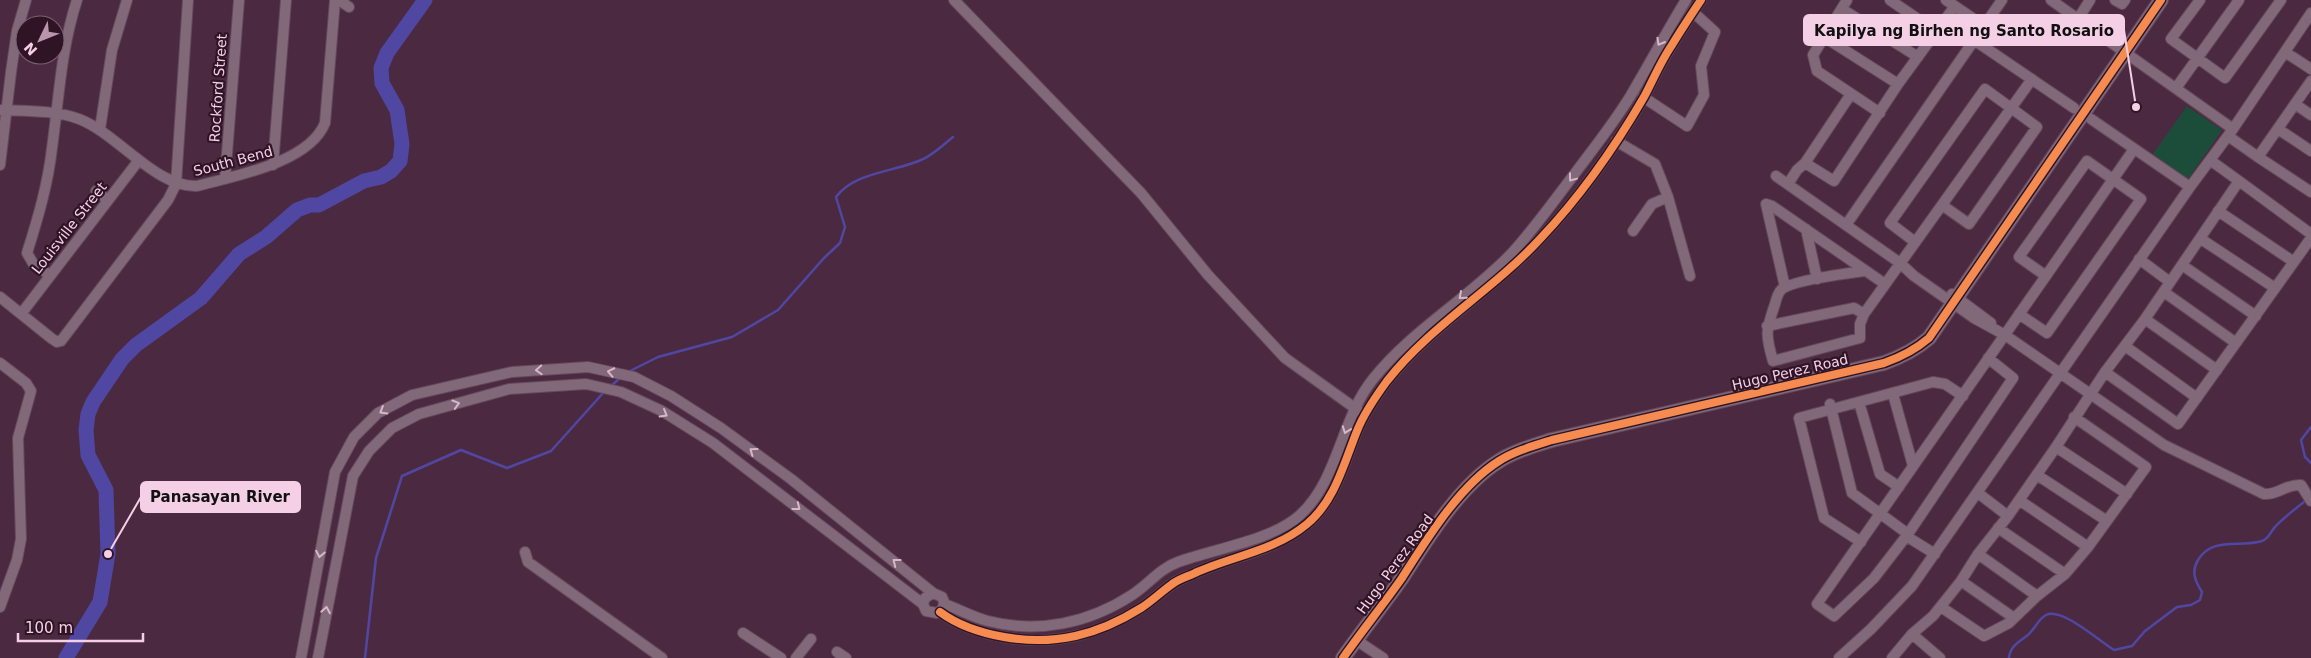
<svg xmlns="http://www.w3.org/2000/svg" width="2311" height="658" font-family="'DejaVu Sans',sans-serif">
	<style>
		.green { fill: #1b4d3a }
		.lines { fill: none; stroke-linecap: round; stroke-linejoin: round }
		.stream { stroke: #5047a3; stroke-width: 2.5 }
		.river { stroke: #5047a3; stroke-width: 15 }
		.street-casing { stroke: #65485c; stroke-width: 12 }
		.secondary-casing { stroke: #65485c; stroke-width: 16 }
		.street { stroke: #82697a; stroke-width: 10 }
		.secondary { stroke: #82697a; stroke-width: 14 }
		.cycleway-casing { stroke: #2e1425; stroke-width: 11 }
		.cycleway { stroke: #f68b52; stroke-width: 8 }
		.oneway { stroke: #d8b6cb }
		.labels { text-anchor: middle; stroke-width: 4.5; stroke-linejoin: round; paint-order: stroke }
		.street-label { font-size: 14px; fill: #f5cfe6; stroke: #2e1425 }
		.leader { fill: none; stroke: #f5cfe6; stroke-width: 2 }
		.callout-dot { fill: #f5cfe6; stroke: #2e1425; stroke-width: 2 }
		.callout { fill: #f5cfe6; stroke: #f5cfe6; stroke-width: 2 }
		.callout-label { font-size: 15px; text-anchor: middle; font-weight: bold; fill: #111 }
	</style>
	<rect width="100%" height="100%" fill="#4b2a41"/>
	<!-- green -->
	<path class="green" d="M2187 106 2222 130 2188 179 2153 154Z"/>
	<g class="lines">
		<!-- stream -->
		<path class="stream" d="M628 372 658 357 732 337 778 310 824 258 840 243 845 227 836 197C855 172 894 172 921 160 932 156 943 145 953 137
			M610 387 621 377
			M2311 427 2301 440 2305 457 2311 463
			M365 658 376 558 402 476 461 450 507 468 551 451 604 392
			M2009 658C2010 646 2019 642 2028 635 2035 629 2038 619 2046 615 2062 607 2099 641 2114 650L2132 646 2145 631 2177 607 2191 605 2200 600 2202 592C2195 581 2191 572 2198 560 2212 536 2240 548 2262 541 2270 538 2270 532 2275 527 2280 521 2302 503 2307 500"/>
		<!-- river -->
		<path class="river" d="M66 658 100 602 108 554 106 490 88 455 86 430 88 414 93 402 122 359 136 345 201 298 239 254 266 237 297 210 310 205H319L364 181 381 177 391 171 400 161 402 144 397 110 382 83 381 68 387 53 425 0"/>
		<defs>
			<path id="street" d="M339 0 349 7
				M954 0 1141 193 1208 275 1285 358 1359 411
				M1847 0 1813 55 1817 71 1880 113
				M1890 0 1937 32
				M1946 0 1984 26
				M2051 0 2233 129
				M2115 0 2122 4 2125 0
				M2200 0 2171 39 2225 78 2281 0
				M1842 9 1918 57
				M2078 19 2090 0
				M1824 37 1898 84
				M1974 40 2074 108
				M2285 52 2311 69
				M2311 81 2258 157 2311 192
				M2176 88 2239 0
				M1643 97 1687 126 1704 95 1701 66 1715 32 1693 12
				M2295 104 2311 115
				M0 110C25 111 55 110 79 119 118 134 156 188 197 186 234 176 309 163 325 123L335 0
				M2091 119 2190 187
				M100 129 112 50 127 0
				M2278 129 2311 151
				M2228 136 2258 157
				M1616 141 1655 164 1668 197 1690 276
				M2210 160 2239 181
				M1805 163 1834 181 1898 84 1955 6
				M0 165 11 72 17 31 26 0
				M273 165 286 0
				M1776 176 1900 263 1914 276 1974 318 2005 335 2164 445 2264 494C2279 495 2285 484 2301 485L2311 501
				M225 179 239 0
				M1788 184 1797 170 1805 163 1851 94
				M96 191 108 200
				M1766 204 1772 206 1885 284
				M1766 204 1785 287
				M2218 211 2294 262
				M1846 225 2002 0
				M1806 229 1817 279
				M1633 231 1652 204 1668 197
				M2201 239 2275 288
				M1915 242 1890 223 1985 89 2037 127 1969 224 1942 205
				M2139 259 2170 282
				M2182 265 2256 316
				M1864 271C1849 273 1789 281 1781 290 1778 293 1776 300 1775 304 1766 330 1765 334 1773 361L1860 338V324L1864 314 2032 79
				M50 275 34 265 27 253C38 218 48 184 52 148 59 98 61 49 77 0
				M2164 292 2236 343
				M1952 294 1991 323
				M0 297 51 338 57 342 61 341 168 200 176 184 188 0
				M21 314 139 160
				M2019 314 2047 333 2141 199 2087 161 2019 257 2046 276
				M2145 319 2217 370
				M1767 326 1854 308 1864 314
				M2125 346 2197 398
				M1988 358 2013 378 1908 534 1874 578 1834 616 1817 604C1923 452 2029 301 2134 149
				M0 363 26 383 31 391 18 438 21 539 17 560 0 607
				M2105 372 2178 424 2311 238
				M1893 394 1913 466
				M1859 402 1880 474 1899 487
				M1830 404 1852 493 1908 534
				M2056 447 2127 494
				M2037 475 2107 521
				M1978 493 2008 516
				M2019 500 2088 547
				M1998 528 2065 574
				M1906 536 1935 554
				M1861 542 1824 518 1799 418 1933 382 1945 384 1963 396
				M525 552 528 562 662 658
				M1978 554 2037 596
				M1961 581 2014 618
				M944 604C959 609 972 617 988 621 1039 634 1089 623 1132 595 1149 584 1159 569 1178 562 1214 549 1272 540 1299 516 1339 480 1340 420 1373 379 1412 330 1468 299 1512 253 1534 229 1553 202 1573 176 1593 149 1614 123 1631 95 1650 63 1667 31 1686 0
				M1941 607 1984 636 2009 623 2037 596 2065 574 2088 547 2146 467 2074 417
				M940 612C959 626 981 633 1004 637 1055 646 1098 635 1141 608 1152 601 1161 592 1171 585 1178 579 1187 577 1195 573 1232 556 1275 551 1307 524 1335 501 1344 463 1357 431 1364 413 1376 396 1387 381 1430 326 1493 290 1540 239 1580 197 1615 147 1644 97 1653 80 1661 61 1672 45 1681 30 1691 15 1701 0
				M743 633 781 658
				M1912 634 1940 658
				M1356 640 1383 658
				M837 652 846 658
				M301 658 335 472 354 437 378 413 412 395 512 372 588 367 634 377 671 396 721 428 791 479 933 593
				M318 658 353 476 369 451 392 428 419 414 509 389 586 384 621 392 662 411 713 443 923 604 926 611 937 613C943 610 946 604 942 597L933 593 925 598 923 604
				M796 658 811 639
				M1839 658 1871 629 1912 586 2190 187 2233 129 2311 13
				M1892 658 1912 634 1933 616 1961 581 1978 554 2008 516 2056 447 2105 372 2145 319 2239 181 2311 234"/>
			<path id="secondary" d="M1343 658C1362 631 1383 605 1402 578 1427 539 1459 486 1499 461 1515 451 1533 446 1552 440L1884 363C1901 357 1915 350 1929 338L2161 0"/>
		</defs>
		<!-- street casing -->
		<use href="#street" class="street-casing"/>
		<!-- secondary casing -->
		<use href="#secondary" class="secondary-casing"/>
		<!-- street -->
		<use href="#street" class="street"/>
		<!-- secondary -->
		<use href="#secondary" class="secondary"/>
		<defs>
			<path id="cycleway" d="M940 612C959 626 981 633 1004 637 1055 646 1098 635 1141 608 1152 601 1161 592 1171 585 1178 579 1187 577 1195 573 1232 556 1275 551 1307 524 1335 501 1344 463 1357 431 1364 413 1376 396 1387 381 1430 326 1493 290 1540 239 1580 197 1615 147 1644 97 1653 80 1661 61 1672 45 1681 30 1691 15 1701 0
				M1343 658C1362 631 1383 605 1402 578 1427 539 1459 486 1499 461 1515 451 1533 446 1552 440L1884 363C1901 357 1915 350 1929 338L2161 0"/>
		</defs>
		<!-- cycleway casing -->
		<use href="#cycleway" class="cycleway-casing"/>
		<!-- cycleway -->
		<use href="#cycleway" class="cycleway"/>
	</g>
	<!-- one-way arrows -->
	<defs><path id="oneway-chevron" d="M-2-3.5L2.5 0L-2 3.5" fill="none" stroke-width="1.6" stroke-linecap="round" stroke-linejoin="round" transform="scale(1.25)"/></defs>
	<g class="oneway">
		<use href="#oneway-chevron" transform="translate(1660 42) rotate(120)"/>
		<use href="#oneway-chevron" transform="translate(1572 178) rotate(127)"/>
		<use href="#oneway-chevron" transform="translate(1462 296) rotate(139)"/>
		<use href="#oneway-chevron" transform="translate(539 370) rotate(177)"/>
		<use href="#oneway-chevron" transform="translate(611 372) rotate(-168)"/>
		<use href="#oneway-chevron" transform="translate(456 404) rotate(-16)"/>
		<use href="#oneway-chevron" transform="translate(383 411) rotate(149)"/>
		<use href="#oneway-chevron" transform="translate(664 414) rotate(30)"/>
		<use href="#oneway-chevron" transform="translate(1346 430) rotate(110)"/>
		<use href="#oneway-chevron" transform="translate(753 451) rotate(-144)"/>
		<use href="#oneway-chevron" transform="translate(797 507) rotate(38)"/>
		<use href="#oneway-chevron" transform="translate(320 554) rotate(101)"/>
		<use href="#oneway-chevron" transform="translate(896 562) rotate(-142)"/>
		<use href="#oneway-chevron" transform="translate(326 610) rotate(-80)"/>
	</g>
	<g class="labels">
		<!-- street labels -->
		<g class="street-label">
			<text transform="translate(218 88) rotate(-86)" y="5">Rockford Street</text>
			<text transform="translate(233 161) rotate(-15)" y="5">South Bend</text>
			<text transform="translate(69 228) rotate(-52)" y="5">Louisville Street</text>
			<text transform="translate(1790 372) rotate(-13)" y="5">Hugo Perez Road</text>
			<text transform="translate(1395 564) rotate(-54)" y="5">Hugo Perez Road</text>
		</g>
	</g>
	<!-- callouts -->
	<path class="leader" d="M2136 107L2124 30M108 554L141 497"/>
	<g class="callout-dot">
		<circle cx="2136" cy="107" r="5"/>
		<circle cx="108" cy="554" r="5"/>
	</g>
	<g class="callout">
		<rect x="1804" y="15" width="320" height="30" rx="5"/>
		<rect x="141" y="482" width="159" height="30" rx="5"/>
	</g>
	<g class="callout-label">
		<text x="1964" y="36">Kapilya ng Birhen ng Santo Rosario</text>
		<text x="220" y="502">Panasayan River</text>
	</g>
	<!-- north arrow -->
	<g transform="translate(40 40) rotate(227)"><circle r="24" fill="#2e1425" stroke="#7e5f72"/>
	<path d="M0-4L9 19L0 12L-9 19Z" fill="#ba95ac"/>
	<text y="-8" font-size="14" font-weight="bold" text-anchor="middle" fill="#f5cfe6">N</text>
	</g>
	<!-- scale -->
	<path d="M18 633v8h125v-8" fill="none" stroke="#f5cfe6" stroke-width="2.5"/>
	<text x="25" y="633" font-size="15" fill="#f5cfe6" stroke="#2e1425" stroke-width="4" paint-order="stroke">100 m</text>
</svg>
